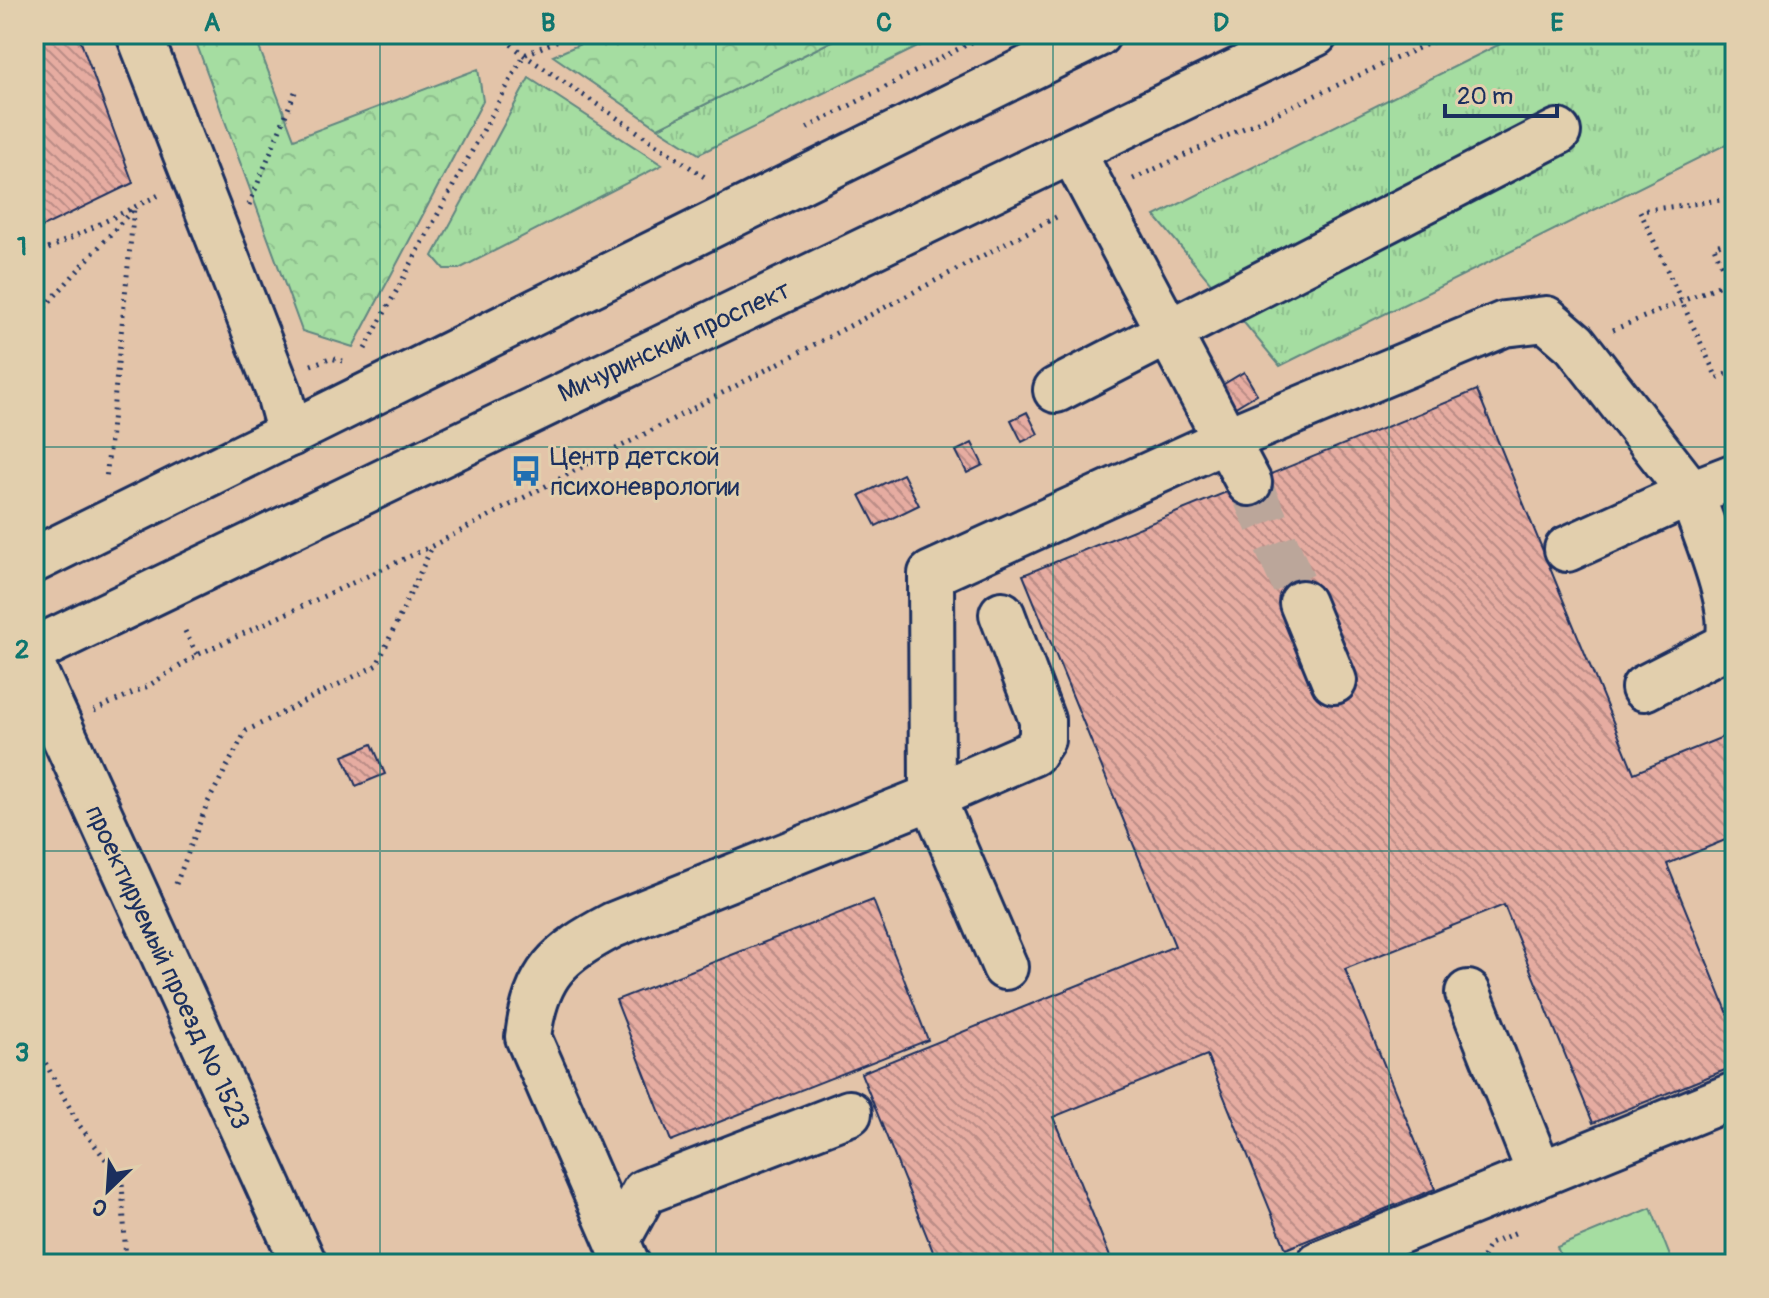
<svg xmlns="http://www.w3.org/2000/svg" width="1769" height="1298" font-family="Pangolin,sans-serif">
	<style>
		.grass { fill: url(#grass-tufts); stroke: #608680; stroke-width: 2 }
		.forest { fill: url(#forest-crowns); stroke: #608680; stroke-width: 2 }
		.pitch { fill: #a5dda1; stroke: #608680; stroke-width: 2 }
		.building { fill: url(#building-back-hatch); stroke: #1b2f5e; stroke-width: 2 }
		.lines { fill: none; stroke-linecap: round; stroke-linejoin: round }
		.minor-tunnel { stroke: #bba69a; stroke-width: 44; stroke-dasharray: 44 22; stroke-linecap: butt }
		.minor-casing { stroke: #1b2f5e; stroke-width: 50 }
		.major-casing { stroke: #1b2f5e; stroke-width: 50 }
		.path { stroke: #1b2f5e; stroke-width: 5; stroke-dasharray: 2 6; stroke-linecap: butt }
		.minor { stroke: #e2cfad; stroke-width: 44 }
		.major { stroke: #e2cfad; stroke-width: 44 }
		.grid { fill: none; stroke: #0f766e; stroke-width: 2; stroke-opacity: 0.55 }
		.labels { text-anchor: middle; stroke-width: 6; stroke-linejoin: round; paint-order: stroke }
		.street-label { font-size: 26px; fill: #1b2f5e; stroke: #e2cfad }
		.poi-label { font-size: 26px; fill: #1b2f5e; stroke: #e2cfad; text-anchor: start }
		.neatline { fill: none; stroke: #0f766e; stroke-width: 3 }
		.grid-label { font-size: 26px; text-anchor: middle; font-weight: bold; fill: #0f766e }
	</style>
	<defs>
		<pattern id="grass-tufts" width="24" height="20" patternUnits="userSpaceOnUse" patternTransform="scale(2)"><rect width="24" height="20" fill="#a5dda1"/><path d="M3 7l-1-3M5 7V3M7 7l1-3M15 17l-1-3M17 17v-4M19 17l1-3" fill="none" stroke="#8dbe8d"/></pattern>
		<pattern id="forest-crowns" width="20" height="18" patternUnits="userSpaceOnUse" patternTransform="scale(2)"><rect width="20" height="18" fill="#a5dda1"/><path d="M2 6a3 3 0 1 1 6 0M12 15a3 3 0 1 1 6 0" fill="none" stroke="#8dbe8d"/></pattern>
		<pattern id="building-back-hatch" width="6" height="6" patternUnits="userSpaceOnUse" patternTransform="scale(2)"><rect width="6" height="6" fill="#e6aca1"/><path d="M-1 5l2 2M0 0l6 6M5-1l2 2" fill="none" stroke="#ba8c86"/></pattern>
	</defs>
	<rect width="100%" height="100%" fill="#e3c4a9"/>
	<filter id="ink" filterUnits="userSpaceOnUse"><feTurbulence type="fractalNoise" baseFrequency=".0125" numOctaves="2"/><feDisplacementMap in="SourceGraphic" scale="16" xChannelSelector="R" yChannelSelector="G"/><feConvolveMatrix kernelMatrix="1 2 1 2 8 2 1 2 1" color-interpolation-filters="sRGB"/></filter>
	<g filter="url(#ink)">
		<!-- grass -->
		<path class="grass" d="M846 34H944L699 154 658 128Z
			M1520 34H1735V140L1280 366 1155 216Z
			M529 78 662 165 459 269H444L433 256Z"/>
		<!-- forest -->
		<path class="forest" d="M193 34H254L294 139 478 69 483 101 353 347 302 331Z
			M603 34H846L658 128 553 56Z"/>
		<!-- pitch -->
		<path class="pitch" d="M1651 1208 1673 1264H1564L1557 1247Z"/>
		<!-- building -->
		<path class="building" d="M34 34H78L133 183 34 231Z
			M1244 372 1257 394 1227 412 1214 390Z
			M1477 390 1634 773 1735 732V836L1667 864 1735 1031V1066L1593 1123 1504 905 1345 969 1435 1189 1286 1249 1207 1055 1053 1117 1113 1264H922L936 1259 861 1073 1175 946 1023 575Z
			M1027 412 1038 434 1022 442 1011 420Z
			M972 443 983 465 967 473 956 451Z
			M903 474 919 505 876 526 860 495Z
			M372 744 385 774 356 786 343 756Z
			M873 900 928 1040 671 1141 616 1000Z"/>
		<g class="lines">
			<!-- minor-tunnel -->
			<path class="minor-tunnel" d="M1249 483 1302 603"/>
			<defs>
				<path id="minor" d="M139 34 278 390 290 434
					M1072 151 1249 483
					M1056 390 1558 132
					M1567 549 1691 493C1703 530 1741 612 1726 646L1644 688
					M1302 603 1334 681
					M34 670 304 1264
					M1005 967 932 797 931 574 1226 440 1504 324 1546 319 1575 344 1691 493 1735 476
					M1468 993 1540 1174
					M617 1241 644 1192 849 1113
					M627 1264 528 1037C536 973 558 954 613 925L932 797 1033 753 1042 739V720L1002 614
					M1319 1264 1735 1095"/>
				<path id="major" d="M34 560 1098 34
					M34 650 1315 34"/>
			</defs>
			<!-- minor casing -->
			<use href="#minor" class="minor-casing"/>
			<!-- major casing -->
			<use href="#major" class="major-casing"/>
			<!-- path -->
			<path class="path" d="M499 34 524 55 709 180
				M807 128 987 34
				M1133 179 1449 34
				M1735 198 1640 211 1717 378 1735 370
				M249 205 295 92
				M1735 238 1714 247 1735 297
				M34 256 159 195
				M34 319 134 208 106 480
				M1613 330 1735 279
				M365 349 524 55 572 34
				M311 365 330 358 343 361
				M185 631 197 655
				M94 711 148 686 197 655 432 546 1060 215
				M176 884 207 804 246 731 377 665 432 547
				M34 1042 79 1125 122 1180 126 1264
				M1479 1264 1490 1244 1519 1231"/>
			<!-- minor -->
			<use href="#minor" class="minor"/>
			<!-- major -->
			<use href="#major" class="major"/>
		</g>
	</g>
	<!-- grid -->
	<path class="grid" d="M380 34V1264M716 34V1264M1053 34V1264M1389 34V1264M34 447H1735M34 851H1735"/>
	<!-- icons -->
	<defs>
		<symbol id="bus-bare" viewBox="-9 -9 18 18"><path d="M-5-6H5V4H4V6H2V4H-2V6H-4V4H-5ZM-3.5-4V0h7V-4ZM-3.5 1.2v1.5H-2V1.2ZM2 1.2v1.5H3.5V1.2Z" fill="#1f6fb2" stroke="#e2cfad" stroke-width="2.5" paint-order="stroke"/></symbol>
	</defs>
	<g fill-rule="evenodd">
		<use href="#bus-bare" x="504" y="449" width="44" height="44"/>
	</g>
	<g class="labels">
		<!-- street labels -->
		<g class="street-label">
			<text transform="translate(674 341) rotate(-25)" y="9">Мичуринский проспект</text>
			<text transform="translate(168 967) rotate(65)" y="9">проектируемый проезд № 1523</text>
		</g>
		<!-- poi labels -->
		<g class="poi-label">
			<text x="550" y="465">Центр детской<tspan x="550" dy="30">психоневрологии</tspan></text>
		</g>
	</g>
	<!-- margin -->
	<rect width="1769" height="1298" fill="none" stroke="#e2cfad" stroke-width="88"/>
	<!-- north arrow -->
	<g transform="translate(108 1190) rotate(205)" stroke="#e2cfad" stroke-width="6" paint-order="stroke">
	<path d="M0-6L14 30L0 20L-14 30Z" fill="#1b2f5e"/>
	<text y="-12" font-size="22" font-weight="bold" text-anchor="middle" fill="#1b2f5e">С</text>
	</g>
	<!-- scale -->
	<path d="M1445 104v12h112v-12" fill="none" stroke="#1b2f5e" stroke-width="4"/>
	<text x="1457" y="104" font-size="24" fill="#1b2f5e" stroke="#e2cfad" stroke-width="6" paint-order="stroke">20 m</text>
	<rect x="44" y="44" width="1681" height="1210" class="neatline"/>
	<g class="grid-label">
		<text x="212" y="31">A</text>
		<text x="548" y="31">B</text>
		<text x="884" y="31">C</text>
		<text x="1221" y="31">D</text>
		<text x="1557" y="31">E</text>
		<text x="22" y="255">1</text>
		<text x="22" y="658">2</text>
		<text x="22" y="1061">3</text>
	</g>
</svg>
